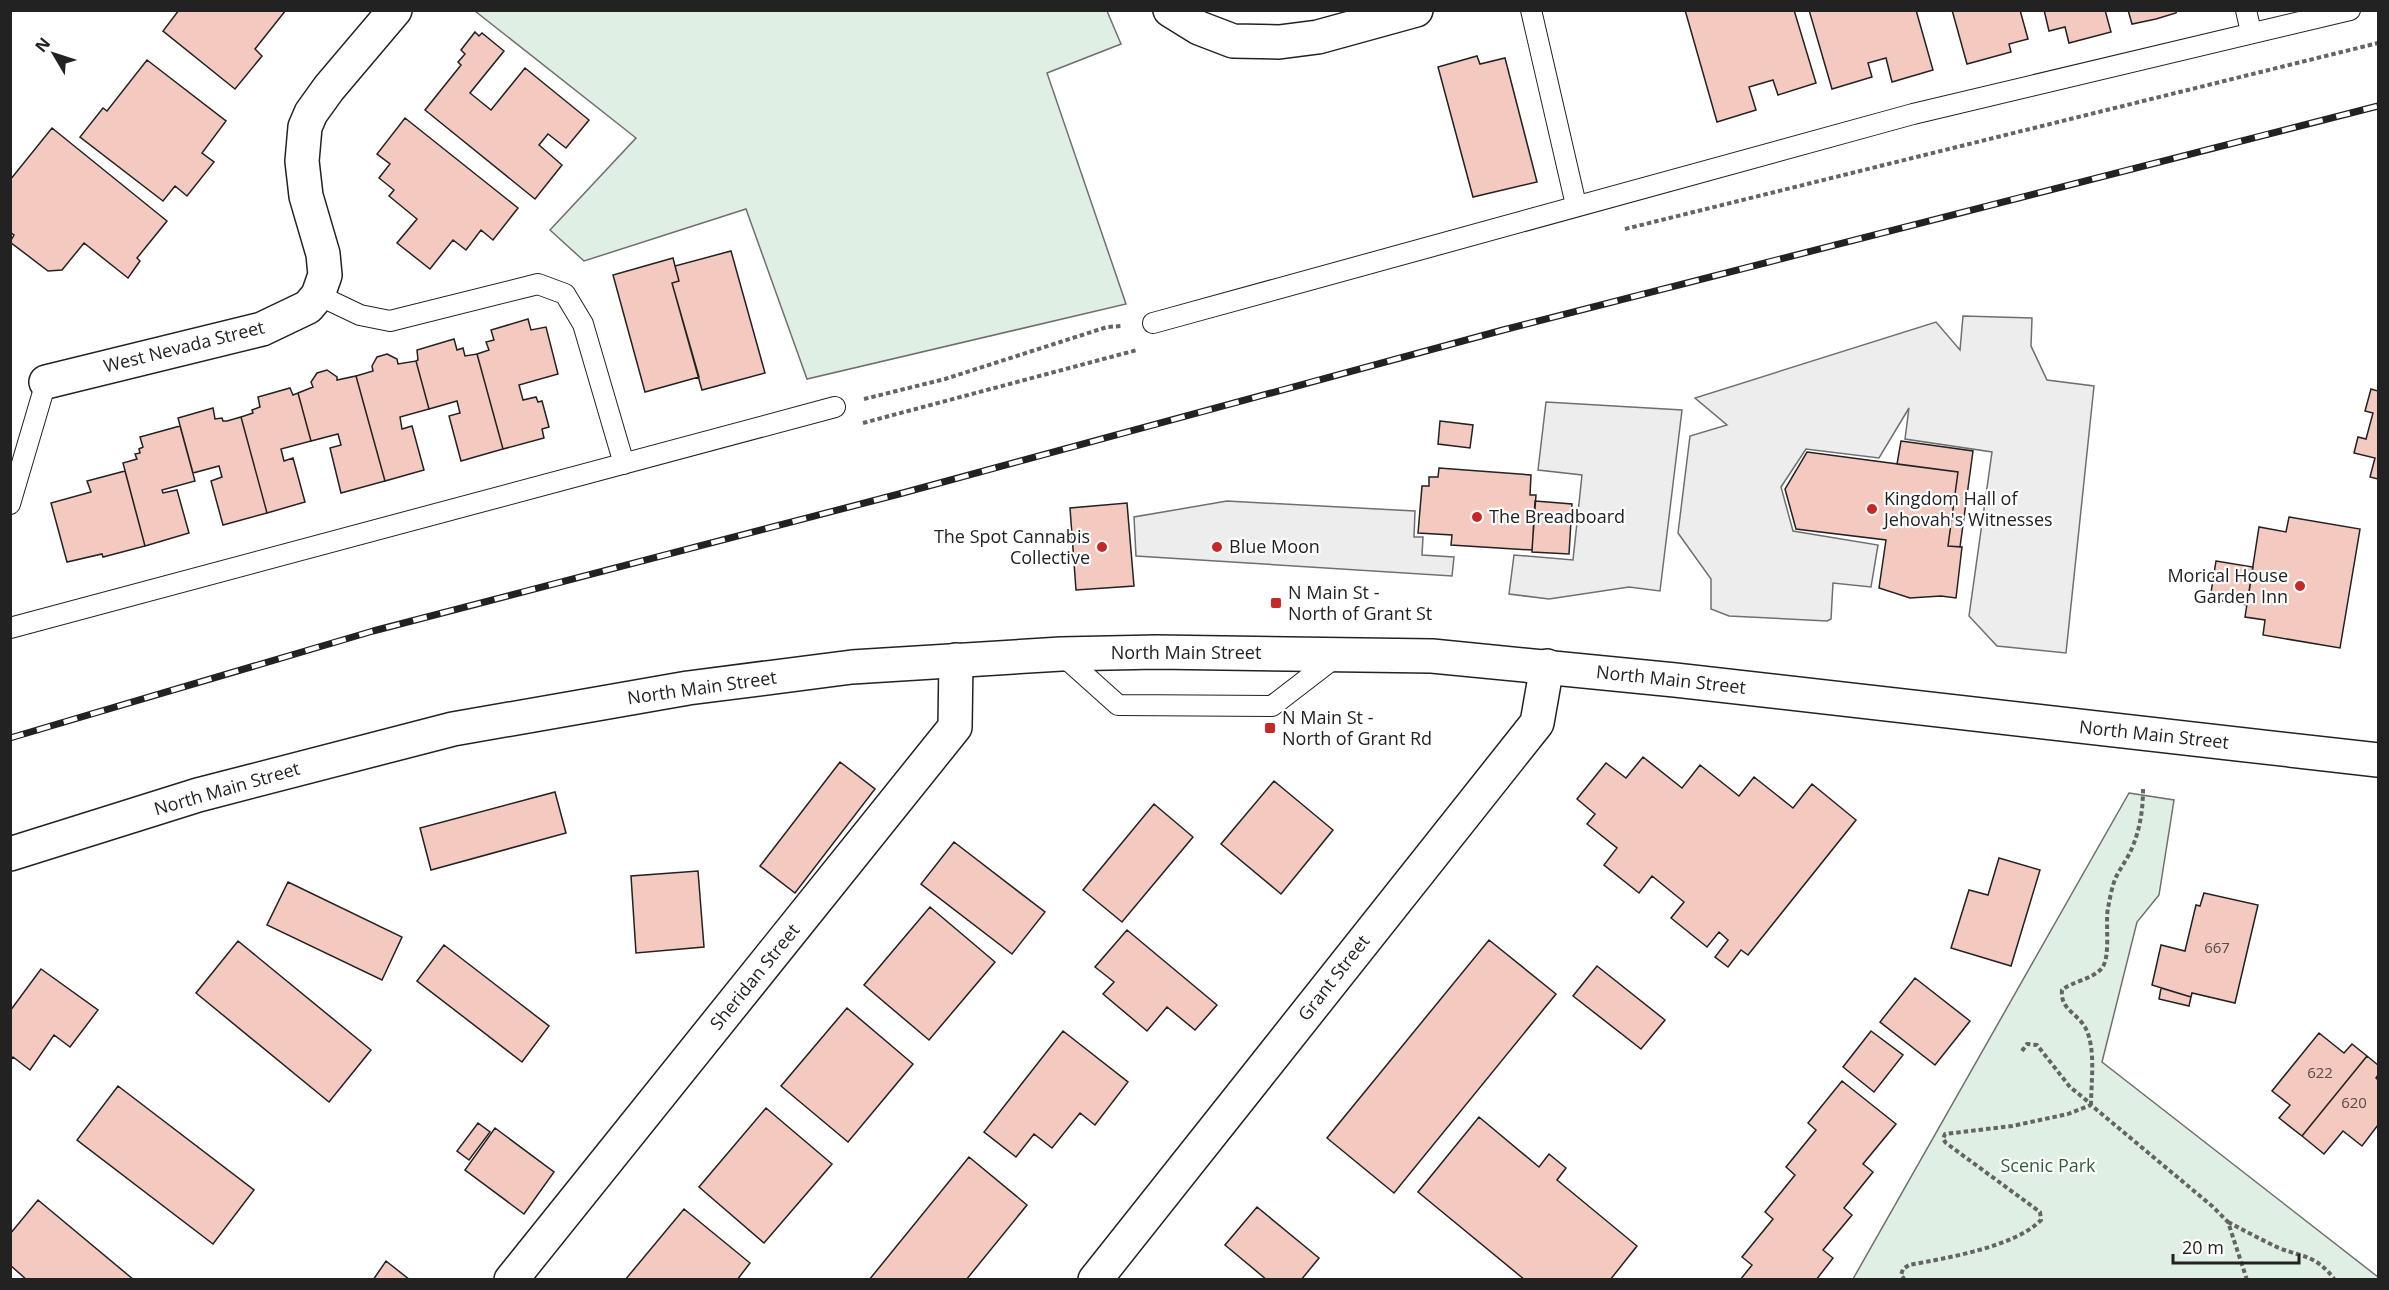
<svg xmlns="http://www.w3.org/2000/svg" width="2389" height="1290" font-family="'Open Sans',sans-serif">
	<style>
		.green { fill: #e0efe3; stroke: #6f6f6f; stroke-width: 1.5 }
		.parking { fill: #ededed; stroke: #6f6f6f; stroke-width: 1.5 }
		.building { fill: #f3c9c0; stroke: #222; stroke-width: 1.5 }
		.lines { fill: none; stroke-linecap: round; stroke-linejoin: round }
		.lane-casing { stroke: #222; stroke-width: 22 }
		.street-casing { stroke: #222; stroke-width: 36 }
		.primary-casing { stroke: #222; stroke-width: 36 }
		.path { stroke: #646464; stroke-width: 4; stroke-dasharray: 4.5 3; stroke-linecap: butt }
		.lane { stroke: #fff; stroke-width: 20 }
		.street { stroke: #fff; stroke-width: 33 }
		.primary { stroke: #fff; stroke-width: 33 }
		.rail-casing { stroke: #222; stroke-width: 7 }
		.rail { stroke: #fff; stroke-width: 4.5; stroke-dasharray: 14; stroke-linecap: butt }
		.poi-dot { fill: #c62828; stroke: #fff; stroke-width: 2 }
		.labels { text-anchor: middle; stroke-width: 4.5; stroke-linejoin: round; paint-order: stroke }
		.number-label { font-size: 15px; fill: #564c4a }
		.street-label { font-size: 18px; fill: #222; stroke: #fff }
		.poi-label { font-size: 18px; fill: #222; stroke: #fff; text-anchor: start }
		.park-label { font-size: 18px; fill: #2f5e38; stroke: #fff }
	</style>
	<rect width="100%" height="100%" fill="#fff"/>
	<!-- green -->
	<path class="green" d="M475 11H1107L1121 44 1047 73 1126 304 807 379 746 209 584 261 550 230 636 138Z
		M2129 793 2174 800 2159 895 2137 922 2102 1062 2378 1277V1279H1853Z"/>
	<!-- parking -->
	<path class="parking" d="M1963 316 2032 318 2031 346 2047 380 2094 386 2066 653 1997 646 1969 616 1992 452 1905 439 1909 408 1879 458 1806 449 1781 487 1793 531 1878 545 1871 587 1833 583 1831 619 1827 621 1729 616 1711 609V579L1678 533 1690 436 1727 425 1695 398 1936 322 1960 350Z
		M1546 402 1682 410 1660 591 1629 587 1549 599 1509 594 1514 555 1573 560 1582 475 1538 470Z
		M1227 501 1415 511 1414 537H1423L1422 555 1454 557 1452 576 1136 556 1134 517Z"/>
	<!-- building -->
	<path class="building" d="M179 10H286L255 49 262 56 235 89 163 31Z
		M1685 10H1794L1816 83 1778 95 1773 80 1749 87 1756 110 1717 122Z
		M1809 10H1916L1933 70 1892 82 1886 58 1868 63 1872 77 1832 89Z
		M1952 10H2020L2028 39 2009 44 2011 52 1967 64Z
		M2044 10H2105L2111 32 2069 43 2065 27 2049 31Z
		M2128 10H2177L2176 13 2156 19 2132 24Z
		M475 32 479 36 482 33 504 51 470 93 491 110 525 68 589 120 566 148 548 134 539 145 562 165 535 199 425 110 461 65 458 62 465 54 461 50Z
		M1477 56 1480 64 1505 58 1537 182 1473 197 1438 67Z
		M147 60 226 121 202 153 214 162 187 196 175 186 163 201 80 137 103 108 107 111Z
		M405 118 518 208 493 240 481 230 466 250 453 240 430 269 397 243 417 219 389 196 394 190 379 178 390 164 377 154Z
		M52 128 167 221 137 258 140 261 128 278 84 243 62 270 48 271 10 242 14 235 10 232V180Z
		M731 251 765 373 702 390 672 283 679 281 675 266Z
		M673 258 679 281 672 283 699 377 645 392 613 275Z
		M528 319 531 330 546 327 558 374 519 385 523 400 536 397 538 402 542 401 549 427 542 429 544 438 503 449 477 354 489 350 486 342 494 340 491 330Z
		M454 339 457 350 463 348 465 356 477 354 503 449 461 461 449 416 460 413 457 401 429 409 416 361 418 360 417 350Z
		M387 354 397 359 398 364 416 361 429 409 400 417 402 429 412 426 424 470 385 481 356 376 373 371 372 366 377 357Z
		M327 370 337 377V380L356 376 385 481 341 493 330 448 341 445 338 434 311 441 298 393 313 387 311 382 317 373Z
		M290 388 293 395 298 393 311 441 281 449 284 461 293 458 305 502 267 513 241 417 253 413 252 410 260 407 258 397Z
		M2371 389 2378 391V479L2370 477 2375 458 2354 453 2358 437 2366 439 2373 413 2365 411Z
		M213 408 215 419 222 418 223 421H227L241 417 267 513 223 525 211 481 222 477 219 466 193 473 178 418Z
		M1440 421 1473 425 1470 448 1438 444Z
		M180 426 195 481 162 490 163 493 177 490 189 533 145 546 123 463 137 459 135 454 140 453 139 449 143 447 140 437Z
		M1901 441 1973 451 1960 547 1948 546 1958 472 1897 464Z
		M1807 452 1958 472 1948 546 1962 547 1956 598 1941 596 1910 598 1879 588 1886 540 1796 529 1785 489Z
		M1439 468 1531 475 1530 495H1536L1532 550 1451 545 1452 535 1418 533 1422 486H1429V477H1438Z
		M125 471 145 546 103 557 102 554 67 562 51 503 91 492 87 481Z
		M1535 501 1572 504 1569 554 1532 552Z
		M1127 503 1134 586 1076 590 1070 508Z
		M2289 517 2360 529 2340 648 2263 635 2265 620 2245 617 2259 527 2286 532Z
		M2216 561 2253 567 2247 605 2210 599Z
		M1643 757 1682 788 1700 765 1739 796 1754 777 1793 808 1812 784 1856 820 1748 955 1741 950 1728 967 1715 957 1728 940 1719 932 1707 947 1671 918 1684 902 1652 876 1639 893 1604 865 1617 848 1587 824 1595 814 1577 799 1606 763 1626 778Z
		M840 762 875 789 795 893 760 866Z
		M1274 781 1333 830 1281 894 1221 844Z
		M555 792 566 833 431 870 420 828Z
		M1154 804 1193 837 1122 922 1083 890Z
		M954 842 1045 912 1012 954 921 884Z
		M1999 858 2040 870 2011 966 1951 948 1969 890 1988 895Z
		M698 871 704 947 636 953 631 876Z
		M288 882 402 937 382 980 267 925Z
		M2204 893 2258 905 2235 1003 2192 993 2191 997 2152 985 2161 945 2185 951 2196 905 2200 906Z
		M930 907 995 962 929 1040 864 985Z
		M1127 930 1217 1005 1195 1030 1167 1007 1147 1031 1103 994 1114 982 1095 967Z
		M1489 940 1556 994 1394 1193 1327 1138Z
		M238 941 371 1050 329 1102 196 993Z
		M444 945 549 1026 522 1062 417 981Z
		M1597 966 1665 1020 1641 1049 1573 996Z
		M41 969 98 1010 70 1047 54 1035 30 1070 13 1057 10 1061V1011Z
		M1915 978 1970 1021 1935 1065 1880 1022Z
		M2161 988 2191 997 2189 1006 2159 999Z
		M847 1008 913 1064 848 1142 781 1086Z
		M1063 1031 1128 1082 1095 1125 1080 1113 1052 1148 1034 1134 1016 1157 984 1132Z
		M1871 1031 1903 1055 1874 1092 1843 1067Z
		M2319 1033 2344 1053 2352 1044 2367 1056 2302 1136 2279 1118 2290 1105 2272 1091Z
		M2367 1056 2378 1065V1075L2376 1078 2378 1080V1125L2362 1146 2343 1131 2324 1154 2302 1136Z
		M1842 1081 1896 1124 1863 1164 1873 1172 1844 1208 1852 1215 1823 1250 1833 1258 1816 1280H1740L1752 1265 1742 1257 1773 1219 1765 1212 1795 1175 1786 1167 1816 1130 1808 1123Z
		M118 1086 254 1190 213 1244 77 1140Z
		M766 1108 832 1164 764 1243 699 1187Z
		M1479 1117 1539 1167 1549 1154 1566 1168 1557 1180 1637 1246 1610 1280H1525L1418 1192Z
		M478 1123 490 1132 469 1160 457 1151Z
		M495 1128 554 1172 524 1214 465 1170Z
		M969 1157 1027 1205 966 1280H869Z
		M38 1200 134 1280H27L10 1265V1234Z
		M1257 1207 1319 1258 1301 1280H1267L1225 1245Z
		M684 1209 750 1263 737 1280H625Z
		M386 1261 410 1280H373Z"/>
	<g class="lines">
		<defs>
			<path id="lane" d="M1531 10 1576 205
				M2246 10 2251 32
				M318 295 360 315 390 321 538 284 565 294 583 324 624 464
				M1153 323 1913 114 2350 10
				M10 504 46 382
				M10 628 835 407
				M1061 654 1118 705 1272 706 1337 656"/>
			<path id="street" d="M1170 10 1199 28 1233 41 1279 42 1318 37 1416 10
				M46 382 262 329 308 307 318 295 325 275 323 254 306 196 302 161 305 127 311 113 329 88 395 10
				M511 1280 955 727 956 660
				M1095 1280 1537 723 1547 666"/>
			<path id="primary" d="M10 854 198 795 453 729 688 688 852 667 1061 654 1157 652 1432 656 1675 680 2378 760"/>
		</defs>
		<!-- lane casing -->
		<use href="#lane" class="lane-casing"/>
		<!-- street casing -->
		<use href="#street" class="street-casing"/>
		<!-- primary casing -->
		<use href="#primary" class="primary-casing"/>
		<!-- path -->
		<path class="path" d="M1625 229 2378 43
			M864 399 945 379 1107 327 1122 326
			M863 423 1137 350
			M2022 1051 2027 1044 2037 1045 2070 1087 2091 1104
			M2091 1105C2091 1082 2096 1050 2086 1029 2078 1013 2060 1010 2062 990 2073 981 2093 979 2102 968 2111 956 2105 923 2108 908 2110 898 2112 886 2116 877 2121 867 2128 858 2132 848 2140 829 2143 810 2143 789
			M2228 1222C2245 1231 2262 1240 2279 1248 2305 1258 2316 1255 2335 1280
			M1905 1280 1901 1275 1903 1269 1909 1265C1946 1258 2015 1247 2041 1220L2040 1212 1946 1143 1943 1139 1945 1134 2012 1126 2068 1114 2091 1105 2212 1206 2228 1222 2247 1280"/>
		<!-- lane -->
		<use href="#lane" class="lane"/>
		<!-- street -->
		<use href="#street" class="street"/>
		<!-- primary -->
		<use href="#primary" class="primary"/>
		<defs>
			<path id="rail" d="M10 738 373 631 899 494 1503 330 2378 106"/>
		</defs>
		<!-- rail casing -->
		<use href="#rail" class="rail-casing"/>
		<!-- rail -->
		<use href="#rail" class="rail"/>
	</g>
	<!-- markers -->
	<g class="poi-dot">
		<circle cx="1872" cy="509" r="6"/>
		<circle cx="1477" cy="517" r="6"/>
		<circle cx="1102" cy="547" r="6"/>
		<circle cx="1217" cy="547" r="6"/>
		<circle cx="2300" cy="586" r="6"/>
		<rect x="1270" y="597" width="12" height="12" rx="3"/>
		<rect x="1264" y="722" width="12" height="12" rx="3"/>
	</g>
	<g class="labels">
		<!-- number labels -->
		<g class="number-label">
			<text x="2217" y="953">667</text>
			<text x="2320" y="1078">622</text>
			<text x="2354" y="1108">620</text>
		</g>
		<!-- street labels -->
		<g class="street-label">
			<text transform="translate(184 347) rotate(-14)" y="6">West Nevada Street</text>
			<text x="1186" y="659">North Main Street</text>
			<text transform="translate(1671 680) rotate(6)" y="6">North Main Street</text>
			<text transform="translate(702 688) rotate(-8)" y="6">North Main Street</text>
			<text transform="translate(2154 735) rotate(6)" y="6">North Main Street</text>
			<text transform="translate(227 789) rotate(-16)" y="6">North Main Street</text>
			<text transform="translate(755 977) rotate(-51)" y="6">Sheridan Street</text>
			<text transform="translate(1334 978) rotate(-52)" y="6">Grant Street</text>
		</g>
		<!-- poi labels -->
		<g class="poi-label">
			<text x="1884" y="505">Kingdom Hall of<tspan x="1884" dy="21">Jehovah's Witnesses</tspan></text>
			<text x="1489" y="523">The Breadboard</text>
			<text x="1090" y="543" text-anchor="end">The Spot Cannabis<tspan x="1090" dy="21">Collective</tspan></text>
			<text x="1229" y="553">Blue Moon</text>
			<text x="2288" y="582" text-anchor="end">Morical House<tspan x="2288" dy="21">Garden Inn</tspan></text>
			<text x="1288" y="599">N Main St -<tspan x="1288" dy="21">North of Grant St</tspan></text>
			<text x="1282" y="724">N Main St -<tspan x="1282" dy="21">North of Grant Rd</tspan></text>
		</g>
		<!-- park labels -->
		<g class="park-label">
			<text x="2048" y="1172">Scenic Park</text>
		</g>
	</g>
	<!-- border -->
	<rect width="2389" height="1290" fill="none" stroke="#222222" stroke-width="24"/>
	<!-- north arrow -->
	<g transform="translate(54 54) rotate(309)" stroke="#ffffff" stroke-width="4.5" paint-order="stroke">
	<path d="M0-4.5L10 22L0 15L-10 22Z" fill="#222222"/>
	<text y="-9" font-size="16" font-weight="bold" text-anchor="middle" fill="#222222">N</text>
	</g>
	<!-- scale -->
	<path d="M2173 1254v9h126v-9" fill="none" stroke="#222222" stroke-width="3"/>
	<text x="2182" y="1254" font-size="18" fill="#222222" stroke="#ffffff" stroke-width="4.5" paint-order="stroke">20 m</text>
</svg>
